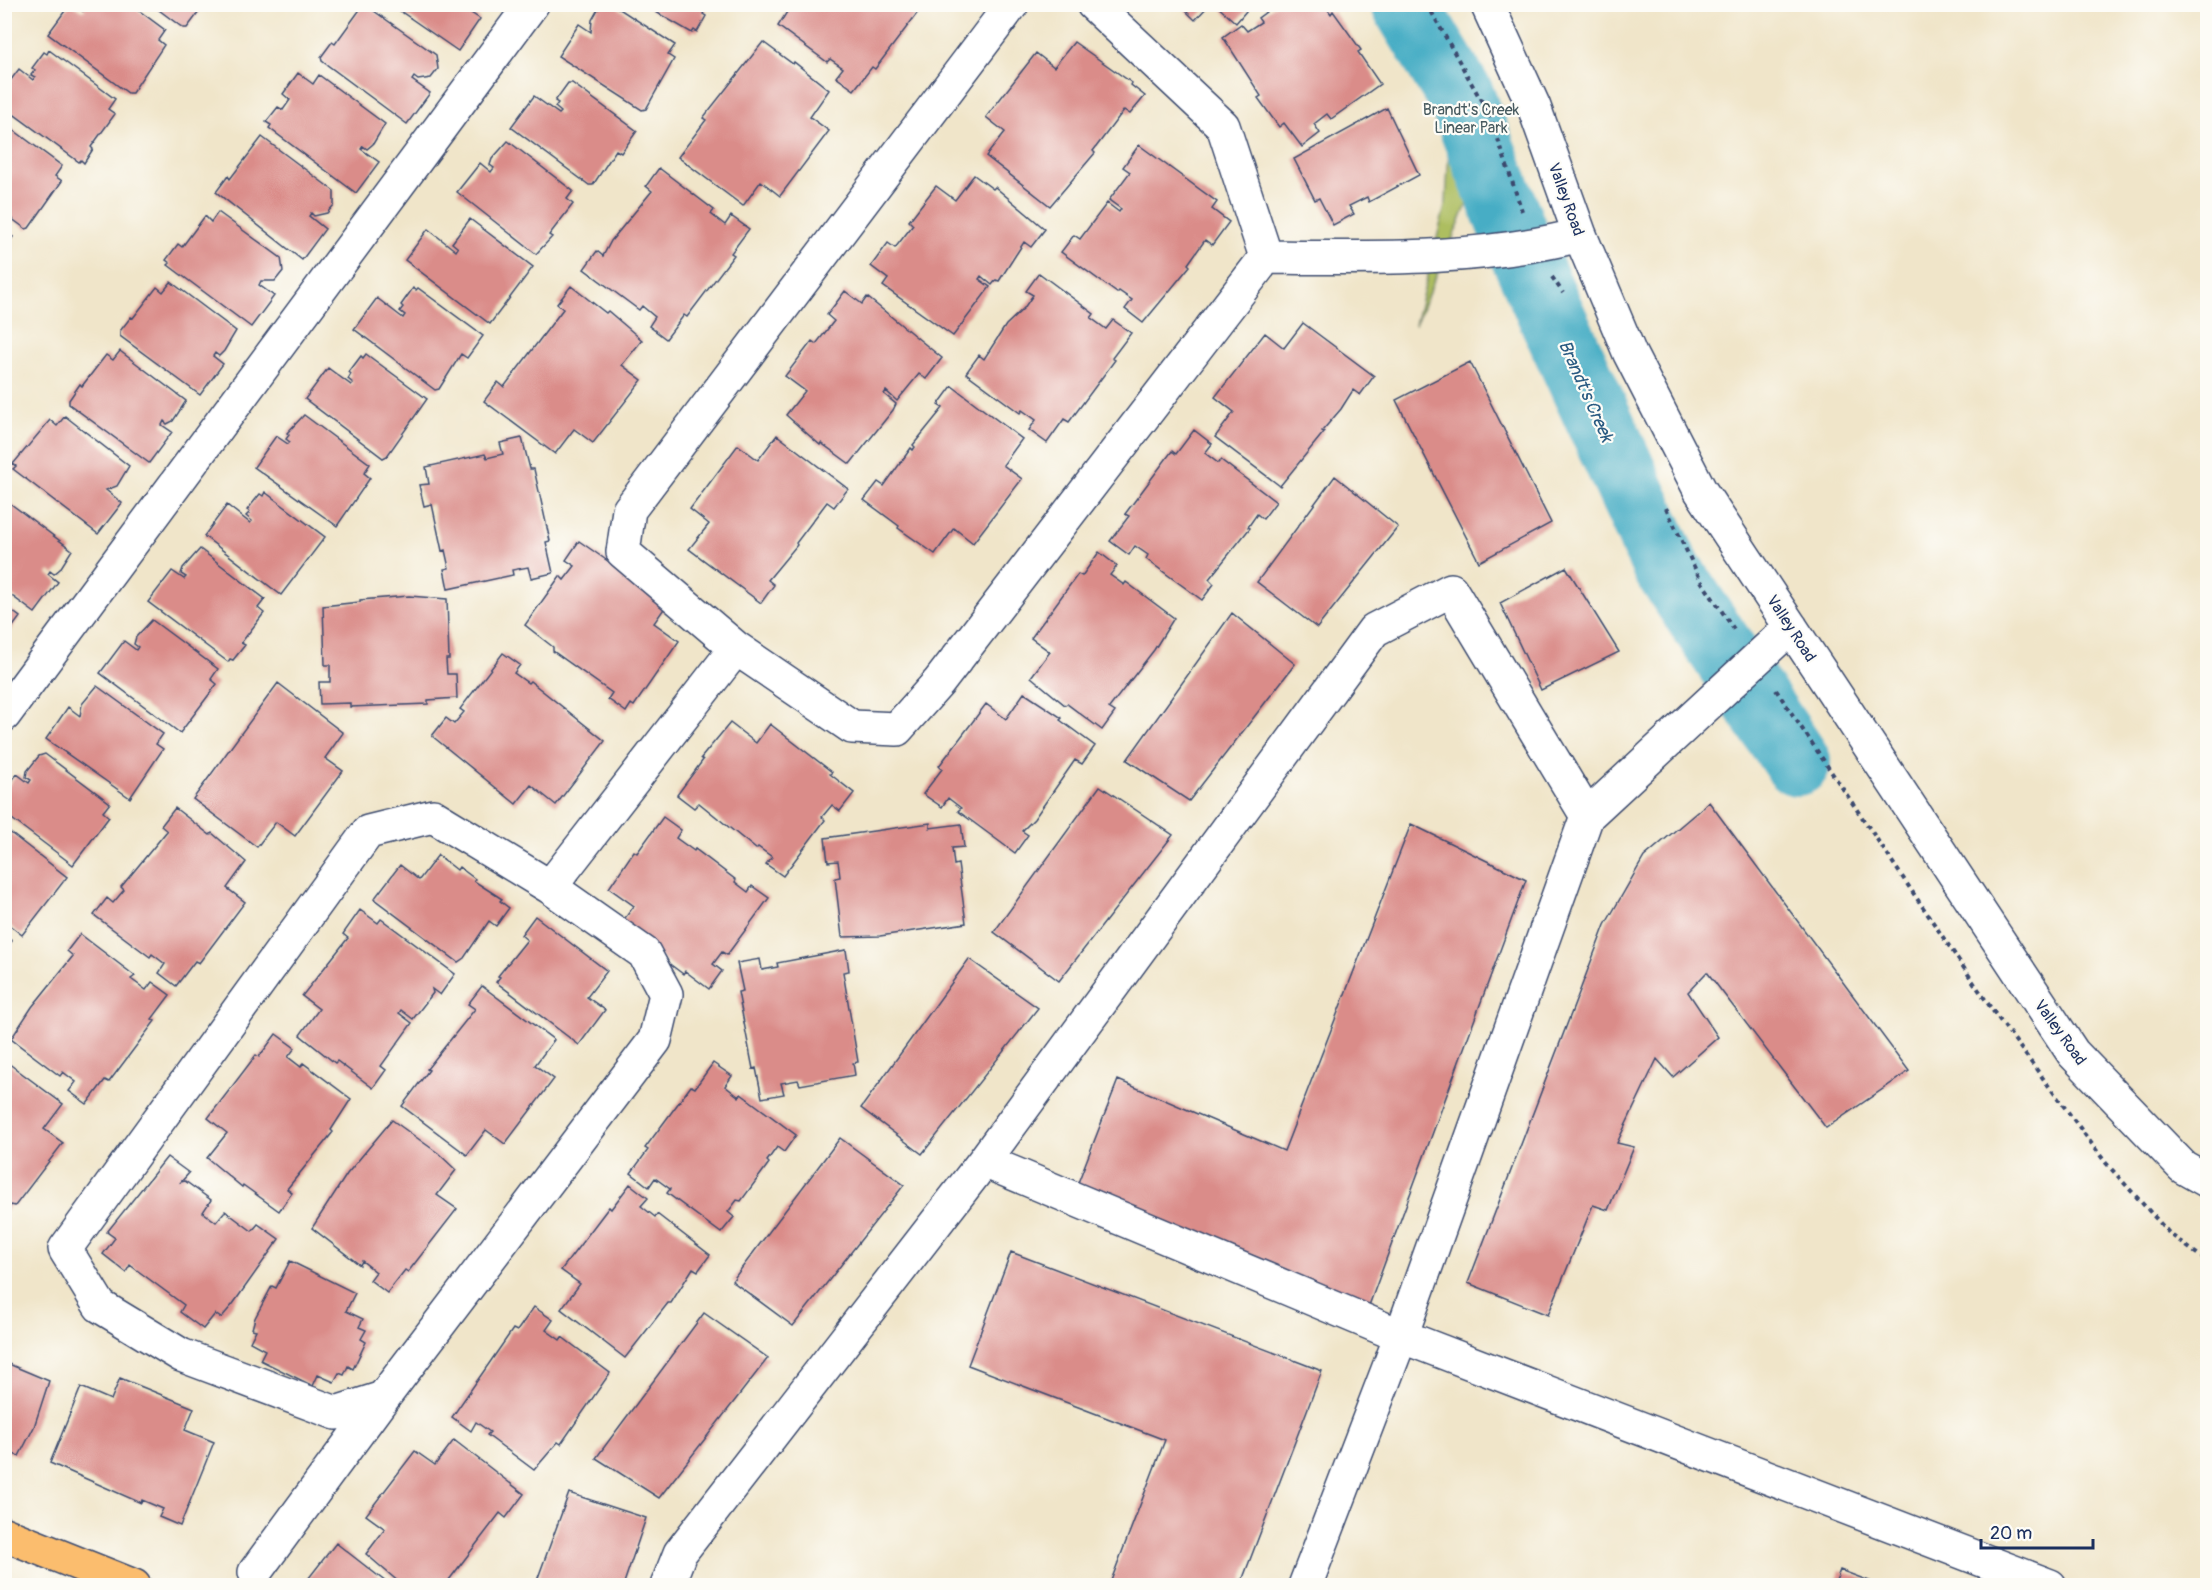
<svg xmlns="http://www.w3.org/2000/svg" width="2212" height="1590" font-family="Pangolin,sans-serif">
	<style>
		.green { fill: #adbe61; stroke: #647660; stroke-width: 1.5 }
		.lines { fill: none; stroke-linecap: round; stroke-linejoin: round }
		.river { stroke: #46adc5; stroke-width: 68 }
		.building { fill: #da8c89 }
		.minor-casing { stroke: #3b4a6e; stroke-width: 36 }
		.major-casing { stroke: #3b4a6e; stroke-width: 36 }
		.path { stroke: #3b4a6e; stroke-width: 4; stroke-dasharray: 4.5 4.5; stroke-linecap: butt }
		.minor { stroke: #fff; stroke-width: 33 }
		.major { stroke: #fbbd6e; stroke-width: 33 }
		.labels { text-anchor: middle; stroke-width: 4.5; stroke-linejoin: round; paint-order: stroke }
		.park-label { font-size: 16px; fill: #475a5f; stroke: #fdfcf7 }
		.street-label { font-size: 16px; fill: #1b2f5e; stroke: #fdfcf7 }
		.water-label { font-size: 18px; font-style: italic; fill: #2a5b82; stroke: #fdfcf7 }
	</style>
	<rect width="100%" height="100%" fill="#fdfcf7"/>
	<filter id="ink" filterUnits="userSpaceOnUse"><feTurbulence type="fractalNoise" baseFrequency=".0167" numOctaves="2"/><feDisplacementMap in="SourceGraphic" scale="12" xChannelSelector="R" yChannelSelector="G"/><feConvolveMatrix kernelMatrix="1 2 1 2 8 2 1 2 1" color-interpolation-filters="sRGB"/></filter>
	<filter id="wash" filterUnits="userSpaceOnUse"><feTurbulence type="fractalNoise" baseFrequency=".008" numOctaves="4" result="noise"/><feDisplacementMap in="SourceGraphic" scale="24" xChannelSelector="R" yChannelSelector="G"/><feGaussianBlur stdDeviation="1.35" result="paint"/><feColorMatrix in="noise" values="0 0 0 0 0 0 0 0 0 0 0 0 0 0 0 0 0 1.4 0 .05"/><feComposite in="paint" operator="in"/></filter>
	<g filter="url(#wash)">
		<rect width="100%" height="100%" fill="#f0e5c9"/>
		<!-- green -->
		<path class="green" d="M1380 5H1441L1484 76 1504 119 1415 325 1446 202 1449 148 1436 109 1418 69Z"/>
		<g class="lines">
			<!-- river -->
			<path class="river" d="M1405 4 1461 97 1514 233 1665 565 1797 762"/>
		</g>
		<g id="blocks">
			<!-- building -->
			<path class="building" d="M70 4 83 11 85 9 80 4H130L165 30 158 40 164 45 132 93H128L48 34Z
				M151 4H201L197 10 199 12 187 28H183Z
				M364 4 436 55 438 69 431 78 418 80 414 77 412 80 430 93 407 124 322 61 321 57 332 42 335 44Z
				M390 4H480L470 8 467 6 465 9 480 19 458 51Z
				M601 4H612L675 45 668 55 674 59 646 109 642 110 558 56 579 24 591 32 592 20Z
				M642 4H708L703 14 706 16 697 32 694 30 692 33Z
				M792 4H918L922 7 875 69 872 67 854 90 836 77 843 68 830 59 827 62 778 26Z
				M1179 4H1210L1195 20Z
				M1215 4H1252L1236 23Z
				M1277 4H1324L1331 14 1333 11 1361 50 1358 52 1380 84 1331 119 1327 114 1314 124 1320 133 1302 147 1284 123 1279 127 1258 98 1261 96 1223 37 1241 24 1247 31 1261 22 1258 18Z
				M763 42 793 64 794 62 829 90 810 117 829 131 780 196 761 181 743 206 678 157 706 120 703 118Z
				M1074 42 1132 83 1131 85 1145 96 1130 114 1124 110 1093 151 1095 153 1050 206 986 156 1005 132 986 117 1036 53 1054 67Z
				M49 50 115 99 108 109 115 114 91 147 93 149 84 163 81 160 79 162 4 107V89L19 69 33 80 35 77 31 75 35 70 32 68 44 52 47 54Z
				M298 73 313 84 319 75 385 124 373 144 367 149 363 146 361 149 379 162 356 193 269 128 271 125 266 122 278 107 283 110 290 100 283 94Z
				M568 83H572L637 131 621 153 616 150 593 185H589L511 127 534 96 559 114 561 112 555 107 558 103 555 101Z
				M1387 108 1419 175 1369 202 1367 197 1349 206 1354 214 1333 225 1319 198 1315 200 1294 159Z
				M4 123 62 166 55 176 62 181 29 228 26 229 4 213Z
				M262 137 334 191V205L327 213 314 216 311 213 309 216 325 229 302 260 216 192 228 176 230 179Z
				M508 141 573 191 567 199 573 204 549 235 552 237 536 254 457 192 480 163 491 172 494 168 490 165 492 159Z
				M1139 145 1217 202 1212 209 1229 222 1212 245 1205 240 1188 264 1190 266 1143 323 1125 309 1132 300 1119 291 1117 293 1061 252 1074 235 1080 239 1107 203 1119 212 1121 209 1109 200 1130 172 1123 167Z
				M659 168 714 210 711 214 725 225 731 216 749 229 731 253 734 255 687 317 684 315 666 339 649 326 655 317 642 306 639 310 584 269 597 251 603 256 611 241 652 191 646 186Z
				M974 175 993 189 995 187 1045 229 1031 247 1024 242 999 281 996 280 992 285 981 276 979 279 990 287 953 336 883 286 888 279 871 266 888 243 895 248 913 225 909 221 936 186 955 200Z
				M218 212 281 258 283 271 275 281H261L259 285 274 296 251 327 168 265 170 263 166 260 178 244 182 247 205 216 211 222Z
				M470 219 533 267 490 324 405 260 428 229 456 251 458 248 452 243Z
				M4 230 13 237 4 249Z
				M1039 273 1094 314 1091 318 1106 329 1113 320 1131 333 1112 358 1115 360 1069 422 1064 419 1047 443 1029 430 1036 420 1022 410 1020 413 966 373 979 355 984 359 1006 325 1024 308 1033 295 1026 291Z
				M171 282 236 331 224 351 219 356 215 353 213 356 223 364 200 395 120 336V331L131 317 133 318 157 287 163 292Z
				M571 286 606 313 608 311 642 340 622 365 642 380 593 443 574 429 555 454 484 401 498 382 504 387 563 309 557 304Z
				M413 288 416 290 418 288 483 336 467 358 461 354 439 389 435 390 354 329 377 298 403 318 405 315 400 311 403 307 401 305Z
				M845 291 862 304 867 297 942 358 926 379 919 374 897 401 886 391 884 394 896 404 893 410 850 464 821 443 820 445 786 415 805 391 785 376 812 341 816 344 834 321 827 315Z
				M1303 323 1374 376 1360 395 1353 390 1341 409 1322 431 1324 432 1280 486 1215 437 1234 412 1215 397 1265 333 1284 348Z
				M120 351 186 401 173 421 167 424 164 421 162 425 172 432 149 463 69 404V400L80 384 82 386 106 355 113 360Z
				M366 354 427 399 387 456 383 458 305 399 328 368 351 385 353 383 348 379 351 374 349 372 361 356 363 358Z
				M1470 362 1551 523 1479 562 1396 400Z
				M952 386 1022 439 1003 465 1022 479 973 543 954 528 935 554 898 528 899 526 864 500 878 482 884 486 911 448 913 450 915 447 913 445 943 408 938 405Z
				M304 415 370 464 364 473 370 478 337 526 254 467 276 436 288 444 290 442 286 439 289 435 287 433Z
				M65 416 129 466 117 486 106 490 122 503 98 534 13 469 16 466 13 464 50 420 57 426Z
				M1194 430 1212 444 1205 453 1218 463 1221 460 1276 502 1263 519 1257 514 1248 527 1250 528 1209 579 1214 584 1202 600 1146 559 1148 555 1135 546 1129 555 1110 541 1129 516 1125 514 1172 451 1176 454Z
				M777 435 848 489 834 507 827 502 796 543 797 545 768 580 774 585 761 603 689 549 709 524 690 509 738 445 758 460Z
				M522 438 530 469H534L550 541 546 542 553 573 531 578 528 567 512 570 513 575 448 589 444 569 449 568 445 550 442 551 432 504 424 506 419 485 429 484 426 467 485 454 487 458 503 454 500 443Z
				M1335 476 1398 527 1317 628 1257 582Z
				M265 492 325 537 281 595 204 536 227 505 250 523 252 521 246 516 250 512 247 510 260 494 263 496Z
				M7 501 72 550 60 569 54 574 50 571 48 574 58 582 35 613 4 590V504Z
				M579 541 668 603 654 623 679 641 634 706 631 704 626 712 608 699 612 693 553 651V647L525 625 560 576 564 580 575 566 566 560Z
				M200 549 265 599 258 608 264 613 241 643 245 645 233 660 230 659 228 662 148 602 172 571 184 579 186 577 181 574 183 568Z
				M1099 552 1117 566 1110 575 1124 585 1126 582 1174 618 1154 650 1109 708 1115 712 1102 730 1067 704 1065 705 1031 677 1050 652 1031 638 1078 574 1082 576Z
				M1566 567 1619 652 1541 690 1500 603Z
				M409 596 447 599 449 659H446L447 674H456L457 698 428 700V704L350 707V703L320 704 319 682H330V665H325L323 606 360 602V600Z
				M4 605 20 617 6 636 4 635Z
				M1232 613 1295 664 1189 801 1127 760Z
				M152 620 218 669 211 679 217 684 180 733 100 673 124 641 136 650 138 647 134 644 136 637Z
				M503 653 520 665 514 673 528 683 530 681 605 741 556 805 531 785 516 804 432 736 446 718 454 724 464 712 460 709Z
				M278 683 343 733 325 758 343 771 295 836 276 822 257 847 193 799Z
				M97 686 163 734 156 744 163 749 130 798 46 739 68 707 80 716 82 704Z
				M1024 693 1062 718 1060 720 1095 746 1082 764 1075 760 1034 819 1022 831 1028 835 1015 853 958 811 961 808 948 798 942 807 923 794 942 769 939 766 986 704 1006 719Z
				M730 723 756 743 770 724 832 772 830 774 854 793 840 811 832 805 822 817 825 820 783 876 766 864 772 857 758 847 756 849 699 803 694 808 677 795 703 760 701 758Z
				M45 754 110 803 103 812 109 817 73 865 4 813V791L17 774 29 783 31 780 26 777 27 771 39 756Z
				M1100 786 1173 835 1059 981 994 932Z
				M1709 802 1909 1071 1826 1128 1707 972 1688 992 1718 1037 1673 1077 1657 1059 1617 1143 1634 1147 1608 1210 1593 1205 1548 1315 1468 1283 1605 925 1644 857Z
				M175 808 210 835 212 833 246 862 227 888 245 902 199 963 195 961 176 986 159 973 165 964 152 954 150 957 94 915 107 898 113 903 124 890 121 887 167 831 161 826Z
				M663 817 681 830 676 838 694 851 695 849 736 880 735 882 748 892 752 886 769 898 727 955 722 952 713 964 722 971 709 989 685 971 683 974 619 926 634 906 609 888 634 851 637 853Z
				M930 823V828L961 824 964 847 952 848 954 865 958 864 966 923 880 936 842 937 835 878 840 877 838 861 828 862 825 838Z
				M1411 824 1526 880 1367 1311 1074 1193 1118 1080 1284 1151Z
				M8 831 67 877 22 935 4 921V835Z
				M438 855 457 870 459 867 475 879 474 881 502 899 500 901 509 908 496 926 489 921 464 958 458 962 374 899 400 865 419 880Z
				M360 910 378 923 381 919 455 974 440 995 432 989 433 993 413 1019 401 1010 399 1013 412 1023 381 1066 386 1070 373 1088 337 1061 335 1063 300 1035 319 1009 302 996 348 938 343 934Z
				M535 916 607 971 587 997 605 1010 579 1045 496 982 500 977 498 976 527 940 521 935Z
				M80 934 135 976 131 979 146 990 152 982 170 995 152 1019 155 1021 109 1082 105 1080 87 1104 69 1091 76 1082 63 1072 60 1076 11 1039 32 1007 73 956 67 951Z
				M4 936 12 941 4 951Z
				M846 950 849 971 843 972 858 1062 853 1063 855 1075 800 1085 798 1080 781 1083 784 1094 762 1098 756 1068 753 1069 738 992 743 991 737 963 760 959 762 970 778 967 777 963Z
				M969 959 1038 1008 922 1154 861 1108Z
				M482 986 554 1040 535 1065 554 1079 505 1144 486 1130 467 1155 402 1106 429 1070 427 1069 475 1009 468 1004Z
				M276 1034 295 1048 288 1057 301 1067 303 1063 351 1099 331 1130 333 1132 287 1189 292 1193 279 1211 243 1185 242 1187 207 1158 227 1133 208 1118 256 1055 259 1057Z
				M4 1060 63 1104 44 1129 63 1143 15 1206 11 1205 4 1214Z
				M713 1063 732 1076 725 1086 739 1097 741 1094 796 1135 784 1152 777 1147 767 1161 769 1163 741 1201 737 1200 728 1212 734 1217 721 1233 667 1193 670 1189 655 1178 649 1187 631 1173 648 1150 645 1148 691 1086 695 1088Z
				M392 1120 438 1153 456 1170 437 1195 457 1209 408 1272 405 1270 387 1293 370 1280 376 1272 362 1261 360 1265 312 1228 347 1174Z
				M840 1138 904 1185 793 1326 732 1281Z
				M167 1157 189 1173 181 1182 185 1181 211 1200 203 1212 216 1222 225 1211 252 1231 258 1224 279 1239 233 1304 221 1318 215 1314 203 1329 180 1312 184 1305 130 1265 126 1272 103 1254 115 1238 107 1232Z
				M630 1184 648 1198 641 1206 655 1217 657 1214 710 1255 698 1271 693 1268 671 1303H668L625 1358 561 1309 580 1284 561 1270 609 1207 611 1209Z
				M1011 1252 1322 1371 1240 1586H1109L1165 1440 968 1365Z
				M290 1261 355 1293 346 1311 363 1319 359 1327 366 1330 361 1339 366 1342 353 1369 348 1366 344 1375 339 1373 334 1382 318 1375 313 1386 260 1360 265 1350 250 1342 256 1330 252 1329 255 1318 272 1286 276 1288Z
				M534 1307 553 1320 546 1330 560 1340 562 1337 610 1373 561 1444 558 1442 534 1470 487 1435 490 1432 476 1422 471 1431 452 1417 513 1329 517 1331Z
				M704 1313 768 1358 659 1498 596 1458Z
				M4 1362 49 1381 34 1427 19 1456 4 1451Z
				M120 1378 194 1408 185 1430 214 1442 180 1526 159 1517 163 1509 142 1500 141 1503 50 1463 81 1387 111 1400Z
				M454 1440 524 1494 506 1518 500 1513 449 1580 456 1586H408L402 1581 400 1583 366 1554 385 1529 366 1515 415 1451 435 1465Z
				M569 1493 646 1518 623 1586H535Z
				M336 1543 391 1586H317L308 1579Z
				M1840 1570 1880 1585V1586H1834Z"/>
		</g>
	</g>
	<g filter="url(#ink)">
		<use href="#blocks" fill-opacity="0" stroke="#3b4a6e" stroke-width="1.5"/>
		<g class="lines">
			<defs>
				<path id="minor" d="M1012 4 629 510 623 552 736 648 852 727 897 729 939 682 1266 257C1370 258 1479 261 1580 235
					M1093 4 1223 126 1266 257
					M1487 4 1534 107 1580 235 1630 354 1700 490 2073 1053 2183 1167 2208 1181
					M4 715 532 4
					M550 887 433 816 368 832 65 1249 100 1306 181 1355 336 1413 383 1398 655 1040 666 994 644 953 550 887 736 648
					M984 1161 1401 1336 1587 816 1791 627
					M255 1572 383 1398
					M667 1586 680 1553 984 1161 1374 630 1451 590 1587 816
					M1305 1586 1401 1336 2050 1586"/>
				<path id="major" d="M4 1534 134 1586"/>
			</defs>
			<!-- minor casing -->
			<use href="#minor" class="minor-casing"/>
			<!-- major casing -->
			<use href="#major" class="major-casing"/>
			<!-- path -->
			<path class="path" d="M1427 4 1491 118 1522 211
				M1552 277 1563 293
				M1666 508 1701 581 1736 632
				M1776 690 1993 1011 2106 1163 2170 1234 2208 1262"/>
			<!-- minor -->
			<use href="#minor" class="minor"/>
			<!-- major -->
			<use href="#major" class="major"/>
		</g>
	</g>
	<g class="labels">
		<!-- park labels -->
		<g class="park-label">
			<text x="1471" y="115">Brandt's Creek<tspan x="1471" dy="18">Linear Park</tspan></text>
		</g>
		<!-- street labels -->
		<g class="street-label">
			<text transform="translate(1567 199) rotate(70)" y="6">Valley Road</text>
			<text transform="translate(1792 628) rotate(57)" y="6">Valley Road</text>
			<text transform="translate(2061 1032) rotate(54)" y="6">Valley Road</text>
		</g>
		<!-- water labels -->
		<g class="water-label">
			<text transform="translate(1586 391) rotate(66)" y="6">Brandt's Creek</text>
		</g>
	</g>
	<!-- margin -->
	<rect width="2212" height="1590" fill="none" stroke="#fdfcf7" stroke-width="24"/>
	<!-- scale -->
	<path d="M1981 1539v9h112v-9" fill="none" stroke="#1b2f5e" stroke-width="3"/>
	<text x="1990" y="1539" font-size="18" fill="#1b2f5e" stroke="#fdfcf7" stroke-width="4.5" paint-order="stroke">20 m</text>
</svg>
